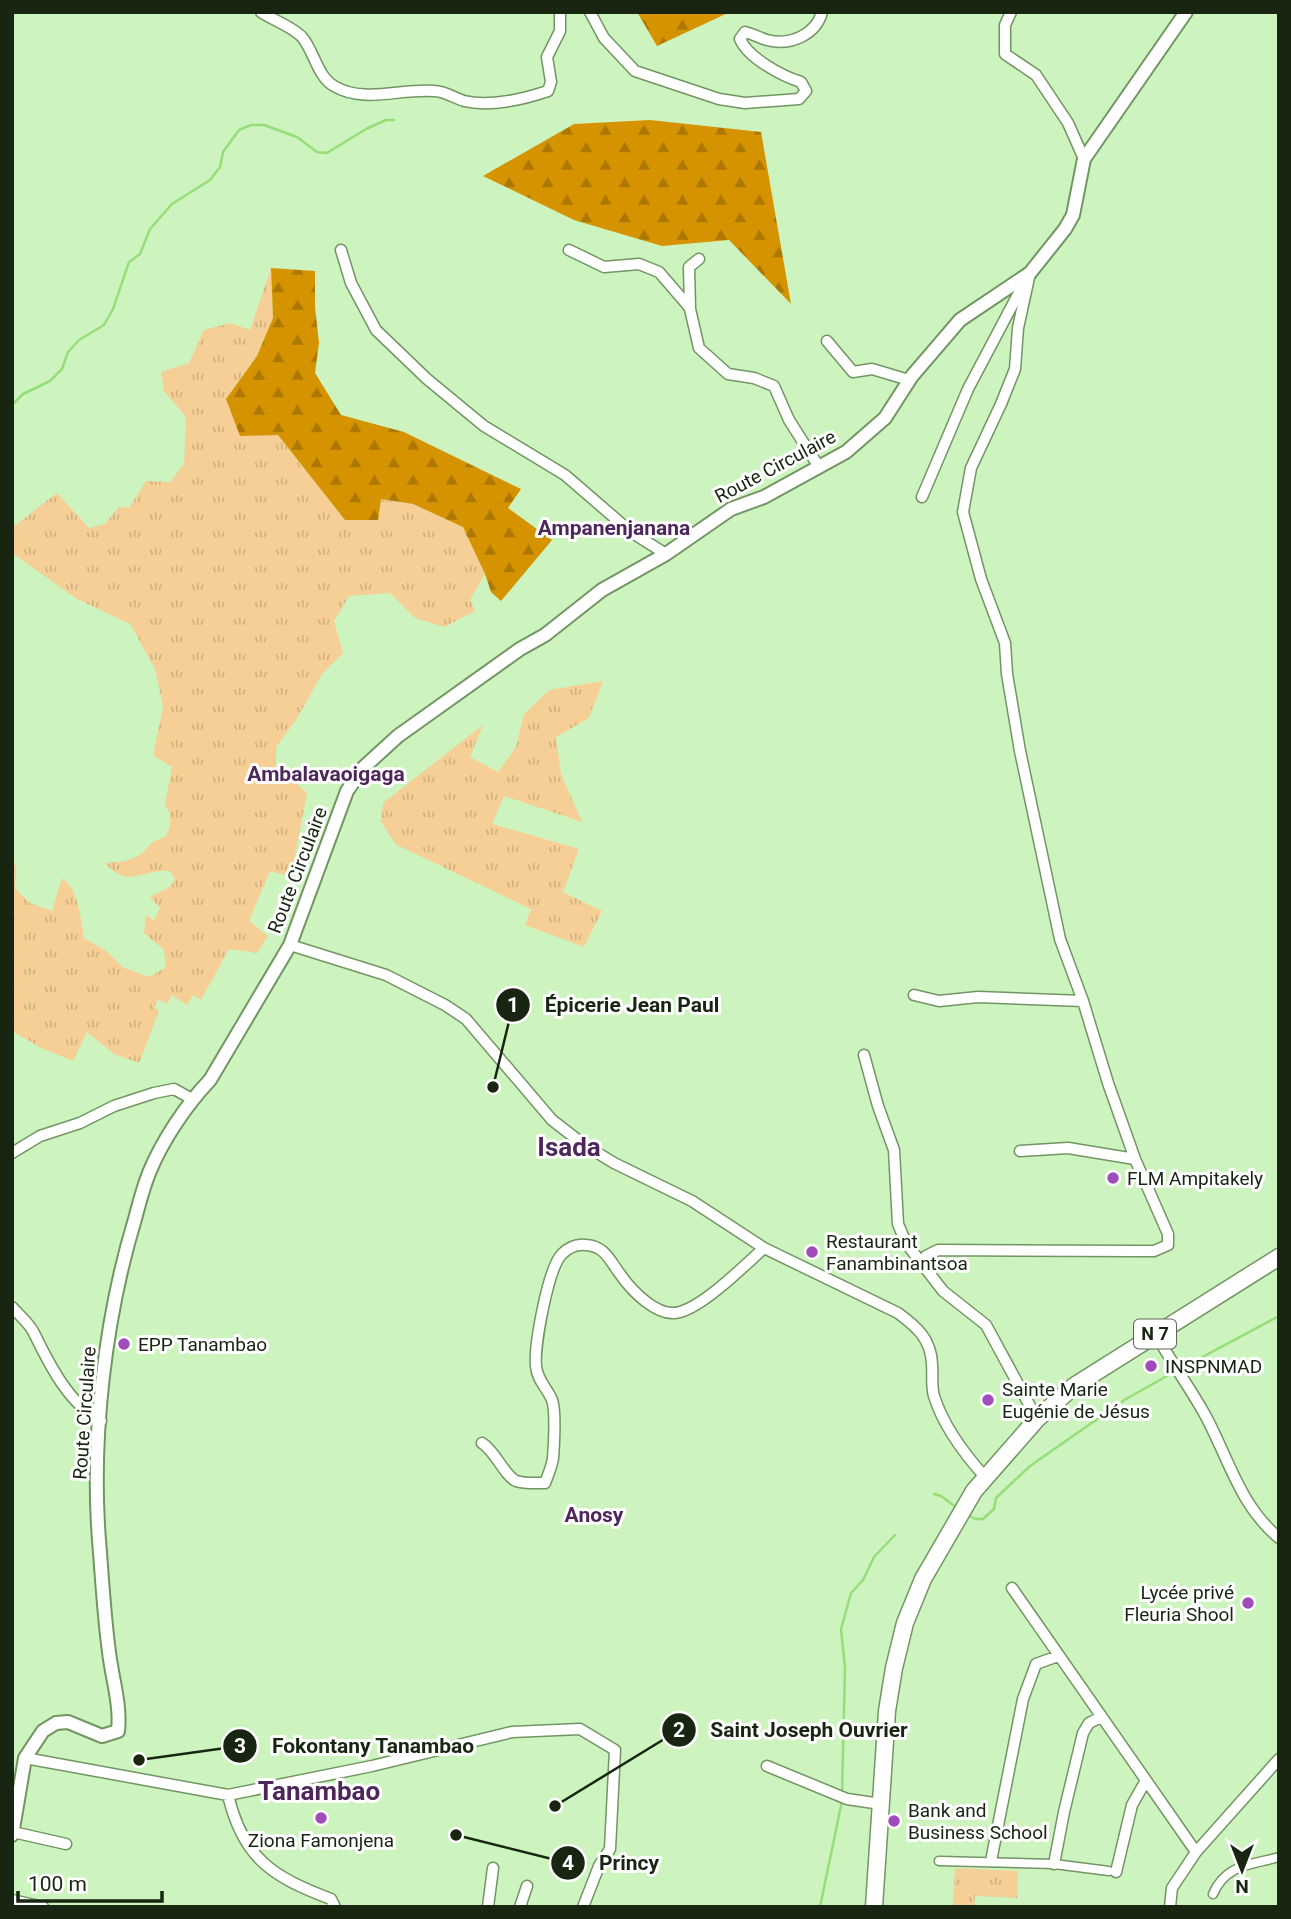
<svg xmlns="http://www.w3.org/2000/svg" width="1291" height="1919" font-family="Roboto,sans-serif">
	<style>
		.grass { fill: url(#grass-tufts) }
		.forest { fill: url(#forest-firs) }
		.lines { fill: none; stroke-linecap: round; stroke-linejoin: round }
		.stream { stroke: #97dd79; stroke-width: 2.5 }
		.pedestrian-casing { stroke: #729563; stroke-width: 11 }
		.minor-casing { stroke: #729563; stroke-width: 13 }
		.tertiary-casing { stroke: #729563; stroke-width: 16 }
		.primary-casing { stroke: #729563; stroke-width: 19 }
		.pedestrian { stroke: #fff; stroke-width: 8 }
		.minor { stroke: #fff; stroke-width: 10 }
		.tertiary { stroke: #fff; stroke-width: 12 }
		.primary { stroke: #fff; stroke-width: 16 }
		.poi-dot { fill: #a04dbc; stroke: #fff; stroke-width: 2.5 }
		.labels { text-anchor: middle; stroke-width: 6; stroke-linejoin: round; paint-order: stroke }
		.shield { fill: #fff; stroke: #5d6658; stroke-width: 2 }
		.shield-label { font-size: 18px; font-weight: bold; fill: #172511 }
		.street-label { font-size: 19px; fill: #172511; stroke: #fff }
		.poi-label { font-size: 19px; fill: #172511; stroke: #fff; text-anchor: start }
		.neighbourhood-label { font-size: 21px; font-weight: bold; fill: #4e265c; stroke: #fff }
		.district-label { font-size: 26px; font-weight: bold; fill: #4e265c; stroke: #fff }
		.leader { fill: none; stroke: #172511; stroke-width: 2.5 }
		.callout-dot { fill: #172511; stroke: #fff; stroke-width: 2.5 }
		.mark-label { font-size: 21px; text-anchor: middle; font-weight: bold; fill: #fff }
		.callout-label { font-size: 21px; text-anchor: middle; font-weight: bold; fill: #172511; stroke: #fff; stroke-width: 6; stroke-linejoin: round; paint-order: stroke }
	</style>
	<defs>
		<pattern id="grass-tufts" width="24" height="20" patternUnits="userSpaceOnUse" patternTransform="scale(1.75)"><rect width="24" height="20" fill="#f5cf96"/><path d="M3 7l-1-3M5 7V3M7 7l1-3M15 17l-1-3M17 17v-4M19 17l1-3" fill="none" stroke="#d1b280"/></pattern>
		<pattern id="forest-firs" width="22" height="20" patternUnits="userSpaceOnUse" patternTransform="scale(1.75)"><rect width="22" height="20" fill="#d59300"/><path d="M5 1l3.5 6h-7zM16 11l3.5 6h-7z" fill="#ac7801"/></pattern>
	</defs>
	<rect width="100%" height="100%" fill="#cdf4be"/>
	<!-- grass -->
	<path class="grass" d="M271 268 273 318 257 356 226 399 278 435 345 520 381 499 413 504 463 527 485 574 470 600 475 611 444 627 415 618 390 593 349 596 334 621 343 653 322 674 296 720 276 747V765L307 793 291 877 270 871 249 921 268 936 257 953 229 949 201 1000 193 995 187 1005 172 995 167 1004 158 999 154 1008 159 1011 139 1063 114 1054 87 1032 73 1061 43 1049 12 1031V854L16 869 15 888 30 903 52 911 62 878C80 892 80 917 84 938L105 950 124 968 150 977 166 967 164 950 144 933 146 915 154 921 160 908 150 897 171 886 175 879 170 871C139 869 130 890 105 863 116 862 128 862 138 856 152 847 145 843 165 837 172 825 172 816 165 804L172 767 153 755 163 707 155 669 130 624 77 599 12 553V528L57 493 89 528 105 524 119 507 129 508 146 481 170 482 184 464 186 417 164 391 161 372 189 363 204 330 230 323 250 330Z
		M603 681 589 718 556 737 561 774 582 822 504 796 492 824 579 849 563 892 602 911 584 947 525 925 531 909 395 844 381 821 383 803 483 725 470 757 498 772 516 747 524 714 549 690Z
		M955 1868 1018 1871 1017 1898 975 1896 974 1907H953Z"/>
	<!-- forest -->
	<path class="forest" d="M637 12H730L657 46Z
		M650 120 761 132 791 304 729 240 662 246 574 220 483 176 574 124Z
		M271 268 315 271V307L319 343 315 373 341 415 404 432 521 489 508 508 552 540 501 601 491 592 485 574 463 527 413 504 381 499 378 520H345L278 435 240 436 226 399 257 356 273 318Z"/>
	<g class="lines">
		<!-- stream -->
		<path class="stream" d="M12 405 23 394 50 381 62 369 68 352 79 340 104 325 113 309 129 262 140 254 150 229 172 204 210 180 220 167 223 152 239 130 251 125H264L297 137 317 152 327 153 366 129 386 120H394
			M1180 1369 1279 1316
			M934 1494 941 1496 956 1507
			M968 1515 975 1519H983L994 1509 996 1498 1030 1466 1126 1399 1174 1372
			M842 1794 845 1668 841 1629 851 1593 863 1580 874 1557 895 1535
			M820 1907 842 1801"/>
		<defs>
			<path id="pedestrian" d="M939 1861 1054 1864 1109 1871
				M1213 1894C1226 1864 1251 1865 1279 1857"/>
			<path id="minor" d="M261 12C273 20 293 27 302 37 314 51 317 76 334 86 364 104 401 88 434 91 445 91 454 98 464 101 490 107 524 99 548 91L551 82 547 57 560 31V12
				M590 12 604 38 635 71 719 99 745 103 799 99 806 91 801 82C782 76 748 58 740 39L745 32C753 34 760 38 767 40 790 46 816 35 822 12
				M1011 12 1005 25V54L1036 75 1068 123 1084 159
				M341 250 351 283 376 330 427 379 484 426 565 475 631 532 666 554
				M569 250 604 267 639 264 659 272 690 308
				M699 259 689 267 690 309 699 348 728 374 754 378 774 386 789 420 819 467
				M827 341 853 372 872 369 909 380
				M922 497 968 389 1024 283
				M290 945 386 975 445 1005 466 1019 552 1120 583 1144 614 1163 692 1201 764 1248 898 1313C917 1327 931 1339 932 1364 933 1375 931 1386 934 1396 943 1425 966 1456 986 1478
				M914 995 939 1001 978 997 1083 1001
				M864 1055 878 1106 894 1150 898 1224 906 1243 943 1291 986 1325 1037 1419
				M1020 1151 1068 1148 1135 1159
				M12 1153 40 1136 80 1123 114 1106 154 1093 174 1089 192 1099
				M923 1266 926 1256 938 1250 1134 1251H1154L1168 1245V1234L1135 1159 1108 1083 1083 1001 1060 939 1020 751 1007 674 1005 643 981 579 963 512 971 468 1001 404 1015 369 1018 328 1030 273
				M12 1307C19 1315 29 1323 34 1333 49 1364 69 1404 101 1421
				M1156 1334C1170 1361 1189 1386 1204 1413 1228 1456 1239 1505 1279 1538
				M482 1443C496 1452 504 1475 516 1481 525 1484 536 1483 545 1483 548 1475 552 1466 553 1458 554 1446 556 1410 552 1400 547 1388 537 1380 536 1366 534 1346 548 1268 562 1254 569 1247 578 1244 586 1245 605 1246 610 1261 620 1274 631 1290 658 1319 680 1312 705 1305 744 1266 764 1248
				M1012 1588 1196 1852
				M25 1758 228 1795 372 1766 512 1732 580 1729 615 1750 610 1849 599 1866 583 1907
				M767 1766 847 1799 881 1804
				M228 1795C243 1859 273 1877 331 1899L335 1907
				M13 1832 66 1844
				M991 1861 1023 1699 1036 1664 1058 1656
				M1054 1864 1064 1812 1083 1733 1089 1723 1101 1717
				M1116 1872 1132 1805 1145 1782
				M12 1900 43 1907
				M488 1907 493 1868
				M520 1907 527 1886
				M1170 1907 1172 1888 1196 1852 1279 1759"/>
			<path id="tertiary" d="M12 1835 25 1758 43 1731 56 1723 68 1722 102 1736 118 1731C121 1705 112 1678 109 1652 104 1615 102 1577 99 1540 91 1437 105 1318 135 1219 139 1204 143 1188 149 1173 162 1141 186 1105 210 1080L290 945 347 791 363 768 398 736 520 649 545 635 602 590 666 554 731 509 764 497 846 452 885 418 912 376 960 320 1030 273 1065 229 1073 215 1084 159 1186 12"/>
			<path id="primary" d="M874 1907 887 1711 894 1668 905 1623 923 1579 974 1491 1037 1419 1074 1386 1279 1257"/>
		</defs>
		<!-- pedestrian casing -->
		<use href="#pedestrian" class="pedestrian-casing"/>
		<!-- minor casing -->
		<use href="#minor" class="minor-casing"/>
		<!-- tertiary casing -->
		<use href="#tertiary" class="tertiary-casing"/>
		<!-- primary casing -->
		<use href="#primary" class="primary-casing"/>
		<!-- pedestrian -->
		<use href="#pedestrian" class="pedestrian"/>
		<!-- minor -->
		<use href="#minor" class="minor"/>
		<!-- tertiary -->
		<use href="#tertiary" class="tertiary"/>
		<!-- primary -->
		<use href="#primary" class="primary"/>
	</g>
	<!-- markers -->
	<g class="poi-dot">
		<circle cx="1113" cy="1178" r="7"/>
		<circle cx="812" cy="1252" r="7"/>
		<circle cx="124" cy="1344" r="7"/>
		<circle cx="1151" cy="1366" r="7"/>
		<circle cx="988" cy="1400" r="7"/>
		<circle cx="1248" cy="1603" r="7"/>
		<circle cx="321" cy="1818" r="7"/>
		<circle cx="894" cy="1821" r="7"/>
	</g>
	<g class="labels">
		<!-- shield labels -->
		<rect class="shield" x="1134" y="1319.5" width="42" height="29" rx="5"/>
		<g class="shield-label">
			<text x="1155" y="1340">N 7</text>
		</g>
		<!-- street labels -->
		<g class="street-label">
			<text transform="translate(775 466) rotate(-28)" y="7">Route Circulaire</text>
			<text transform="translate(297 870) rotate(-69)" y="7">Route Circulaire</text>
			<text transform="translate(84 1413) rotate(-86)" y="7">Route Circulaire</text>
		</g>
		<!-- poi labels -->
		<g class="poi-label">
			<text x="1127" y="1185">FLM Ampitakely</text>
			<text x="826" y="1248">Restaurant<tspan x="826" dy="22">Fanambinantsoa</tspan></text>
			<text x="138" y="1351">EPP Tanambao</text>
			<text x="1165" y="1373">INSPNMAD</text>
			<text x="1002" y="1396">Sainte Marie<tspan x="1002" dy="22">Eugénie de Jésus</tspan></text>
			<text x="1234" y="1599" text-anchor="end">Lycée privé<tspan x="1234" dy="22">Fleuria Shool</tspan></text>
			<text x="908" y="1817">Bank and<tspan x="908" dy="22">Business School</tspan></text>
			<text x="321" y="1847" text-anchor="middle">Ziona Famonjena</text>
		</g>
		<!-- neighbourhood labels -->
		<g class="neighbourhood-label">
			<text x="614" y="535">Ampanenjanana</text>
			<text x="326" y="781">Ambalavaoigaga</text>
			<text x="594" y="1522">Anosy</text>
		</g>
		<!-- district labels -->
		<g class="district-label">
			<text x="569" y="1156">Isada</text>
			<text x="319" y="1800">Tanambao</text>
		</g>
	</g>
	<!-- callouts -->
	<path class="leader" d="M493 1087L513 1005M555 1806L679 1730M139 1760L240 1746M456 1835L568 1863"/>
	<g class="callout-dot">
		<circle cx="493" cy="1087" r="7"/>
		<circle cx="555" cy="1806" r="7"/>
		<circle cx="139" cy="1760" r="7"/>
		<circle cx="456" cy="1835" r="7"/>
		<circle cx="513" cy="1005" r="18"/>
		<circle cx="679" cy="1730" r="18"/>
		<circle cx="240" cy="1746" r="18"/>
		<circle cx="568" cy="1863" r="18"/>
	</g>
	<g class="mark-label">
		<text x="513" y="1012">1</text>
		<text x="679" y="1737">2</text>
		<text x="240" y="1753">3</text>
		<text x="568" y="1870">4</text>
	</g>
	<g class="callout-label">
		<text x="632" y="1012">Épicerie Jean Paul</text>
		<text x="809" y="1737">Saint Joseph Ouvrier</text>
		<text x="373" y="1753">Fokontany Tanambao</text>
		<text x="629" y="1870">Princy</text>
	</g>
	<!-- border -->
	<rect width="1291" height="1919" fill="none" stroke="#172511" stroke-width="28"/>
	<!-- north arrow -->
	<g transform="translate(1242 1870) rotate(180)" stroke="#ffffff" stroke-width="5" paint-order="stroke">
	<path d="M0-5L12 26L0 18L-12 26Z" fill="#172511"/>
	<text y="-10" font-size="19" font-weight="bold" text-anchor="middle" fill="#172511">N</text>
	</g>
	<!-- scale -->
	<path d="M18 1891v10h144v-10" fill="none" stroke="#172511" stroke-width="3.5"/>
	<text x="28" y="1891" font-size="21" fill="#172511" stroke="#ffffff" stroke-width="5" paint-order="stroke">100 m</text>
</svg>
